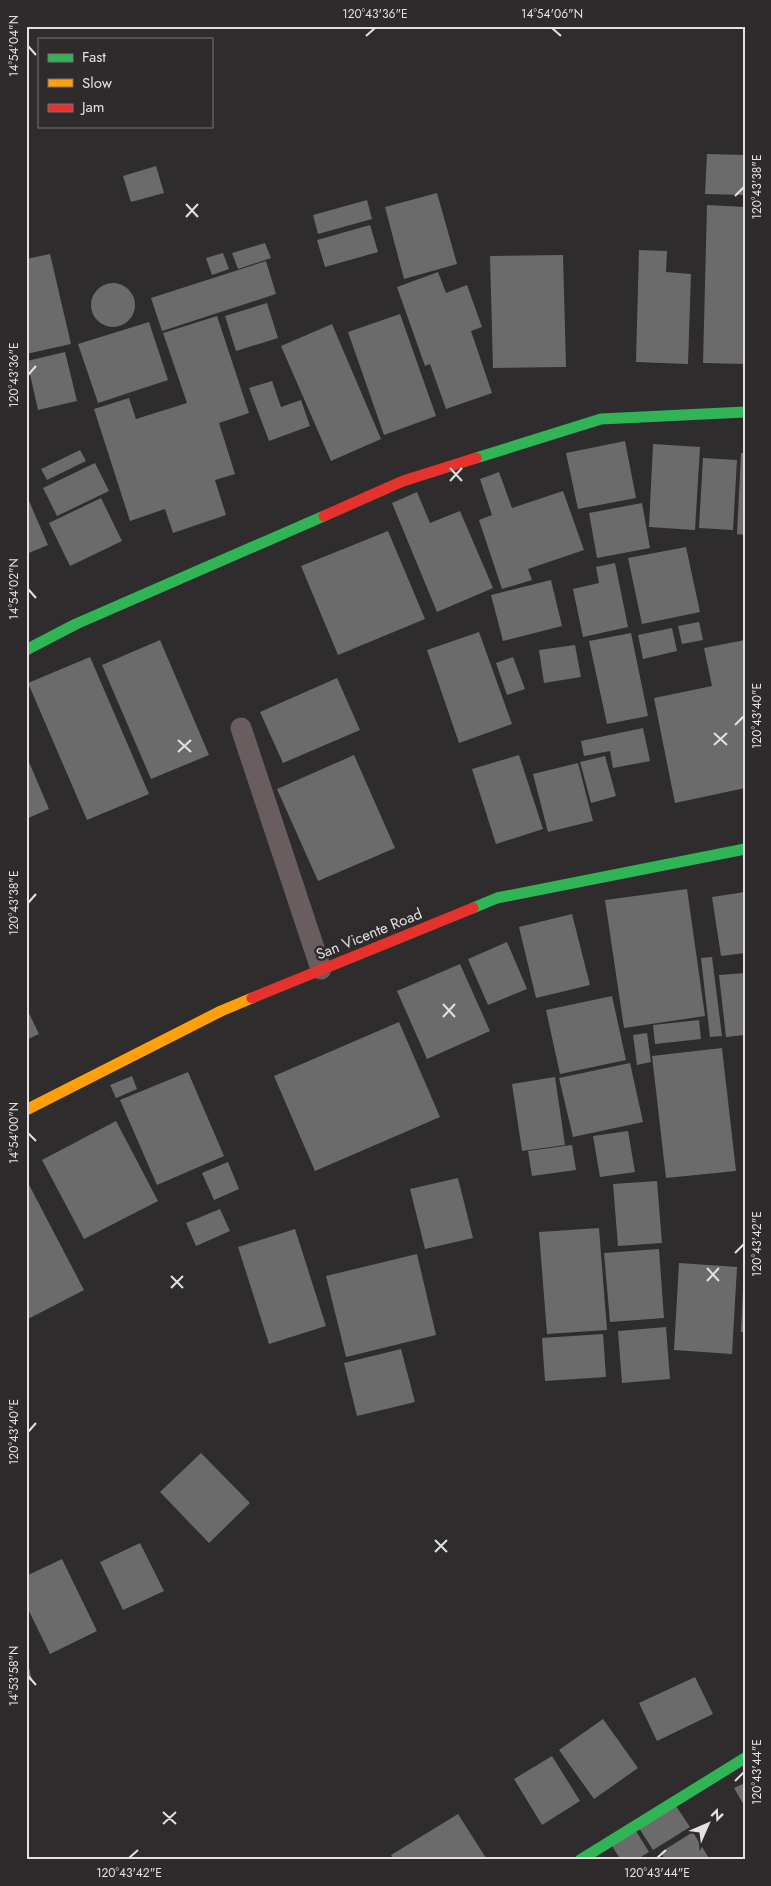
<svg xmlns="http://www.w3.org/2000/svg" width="771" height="1886" font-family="Jost,sans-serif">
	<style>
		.building { fill: #6c6b6c }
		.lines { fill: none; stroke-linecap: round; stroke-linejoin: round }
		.lane { stroke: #695d5f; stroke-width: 21 }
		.fast { stroke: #30b455; stroke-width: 11 }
		.slow { stroke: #ff9f0a; stroke-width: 11 }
		.jam { stroke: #e5322d; stroke-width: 11 }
		.ticks { fill: none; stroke: #e3e1e2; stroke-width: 2 }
		.labels { text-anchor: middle; stroke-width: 5; stroke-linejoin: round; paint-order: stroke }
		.street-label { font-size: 15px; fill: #e3e1e2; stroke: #2f2b2d }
		.neatline { fill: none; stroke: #e3e1e2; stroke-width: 2 }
		.ticks-label { font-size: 12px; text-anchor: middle; fill: #e3e1e2 }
	</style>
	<rect width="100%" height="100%" fill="#2e2c2d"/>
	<!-- building -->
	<path class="building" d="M707 154 745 155V195L705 194Z
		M156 166 164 193 131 202 123 176Z
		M437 193 457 264 404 279 385 207Z
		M367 200 372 219 318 234 313 215Z
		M707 205 745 207V364L703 363Z
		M370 225 378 252 325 267 317 240Z
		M265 243 271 258 238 269 232 253Z
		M639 250 667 251 666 272 691 274 688 364 636 362Z
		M223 253 229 269 212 275 206 258Z
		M50 254 71 344 26 354V259Z
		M563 255 566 367 493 368 490 256Z
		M266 261 276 294 162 331 151 298Z
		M438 272 446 293 467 285 482 327 471 331 492 393 446 409 430 364 425 366 397 287Z
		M91 305a22 22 0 1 1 44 0a22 22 0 1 1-44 0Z
		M267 303 278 338 236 351 225 316Z
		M400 314 436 416 384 435 348 332Z
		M217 316 249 413 219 423 235 474 215 480 226 515 173 533 165 509 130 521 94 409 129 398 136 419 187 403 163 333Z
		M149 322 168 380 98 403 78 344Z
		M332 324 381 439 331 461 281 346Z
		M65 352 77 401 38 410 27 361Z
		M272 381 281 407 301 400 310 426 269 441 249 388Z
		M625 441 636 498 578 509 566 453Z
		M653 444 700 447 695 530 649 527Z
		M80 450 86 461 47 480 41 469Z
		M741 453H745V535L737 534Z
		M703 458 737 460 733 530 699 528Z
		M95 463 109 491 57 516 43 488Z
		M499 472 512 508 563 491 584 550 528 569 532 580 502 589 479 520 492 515 480 479Z
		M417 492 430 523 460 511 493 588 437 612 392 503Z
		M26 494 48 545 26 554Z
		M101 498 122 541 70 566 49 523Z
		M642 503 650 548 597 558 589 513Z
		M388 531 425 619 338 655 301 566Z
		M686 547 700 612 642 624 628 558Z
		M615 563 628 627 583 637 573 589 599 583 596 567Z
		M551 580 562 626 503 641 491 595Z
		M699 622 703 640 682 644 678 626Z
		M672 628 677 651 643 659 638 635Z
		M479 632 512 724 459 743 427 650Z
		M631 633 648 716 607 724 589 641Z
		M160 640 209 755 151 779 102 665Z
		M745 640V788L675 803 654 698 712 686 704 648Z
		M575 645 581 677 544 683 539 650Z
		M90 657 149 794 87 820 28 683Z
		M513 657 525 689 507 695 496 663Z
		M337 678 360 730 283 763 260 712Z
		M643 728 650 761 613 768 610 751 584 756 581 741Z
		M26 755 49 809 26 819Z
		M354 755 395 848 318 881 277 789Z
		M519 755 543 829 496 844 472 769Z
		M605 756 616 796 591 803 580 762Z
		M578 763 593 821 548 832 533 774Z
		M687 889 705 1016 624 1028 605 900Z
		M745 892V953L721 956 712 897Z
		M572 914 590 985 536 998 519 927Z
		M507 942 527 989 488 1005 468 959Z
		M712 957 722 1036 710 1037 701 958Z
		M460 964 490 1031 427 1059 397 991Z
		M745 973V1035L726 1037 719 975Z
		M612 996 626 1060 560 1074 546 1010Z
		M26 1007 39 1034 26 1040Z
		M699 1020 701 1039 655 1044 653 1025Z
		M399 1022 440 1117 315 1171 274 1076Z
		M647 1033 651 1062 637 1065 633 1035Z
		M722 1048 736 1171 666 1178 652 1056Z
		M630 1063 643 1122 573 1137 559 1078Z
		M188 1072 224 1156 157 1185 120 1100Z
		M132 1076 137 1089 116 1098 110 1085Z
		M555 1077 565 1145 522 1151 512 1084Z
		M116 1121 158 1201 84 1239 42 1160Z
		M628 1131 635 1172 600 1177 593 1136Z
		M572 1145 576 1170 532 1176 528 1151Z
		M228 1162 239 1189 214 1200 202 1173Z
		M458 1178 473 1238 425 1249 410 1189Z
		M26 1179 84 1290 26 1320Z
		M657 1181 662 1243 618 1246 613 1184Z
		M220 1209 230 1231 196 1246 186 1223Z
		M599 1228 607 1330 547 1334 539 1232Z
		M295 1229 326 1326 269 1344 238 1247Z
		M659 1249 664 1318 610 1322 604 1253Z
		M417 1254 436 1335 346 1357 326 1276Z
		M679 1263 737 1267 732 1354 674 1350Z
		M743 1290H745V1332H741Z
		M666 1327 670 1379 622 1383 618 1331Z
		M603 1334 606 1377 545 1381 542 1338Z
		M401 1349 415 1402 357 1416 344 1363Z
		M201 1453 250 1503 209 1543 160 1492Z
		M140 1543 164 1591 123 1610 100 1562Z
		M62 1559 97 1631 50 1654 26 1605V1576Z
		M26 1655 32 1680 26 1681Z
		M695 1677 713 1714 657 1741 639 1703Z
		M603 1719 638 1768 594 1799 559 1750Z
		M552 1756 580 1801 542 1825 514 1779Z
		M745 1783V1807L734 1788Z
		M676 1806 690 1827 653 1850 639 1828Z
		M458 1814 486 1858 394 1860 391 1855Z
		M636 1831 649 1852 636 1860H621L612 1846Z
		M693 1832 710 1860H665L661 1852Z"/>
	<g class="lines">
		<!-- lane -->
		<path class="lane" d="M241 728 321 969"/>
		<!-- fast -->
		<path class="fast" d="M476 458 601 419 745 412
			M26 650 76 624 324 516
			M473 908 497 898 745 849
			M580 1860 745 1758"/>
		<!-- slow -->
		<path class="slow" d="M26 1110 221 1011 252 998"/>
		<!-- jam -->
		<path class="jam" d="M324 516 403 481 476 458
			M252 998 473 908"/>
	</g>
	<!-- ticks -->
	<path class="ticks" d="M552 28 561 36M366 36 375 28M28 46 36 55M735 196 744 187M186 204 198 217M186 217 198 204M28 375 36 366M450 468 462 481M450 481 462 468M28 589 36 598M735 725 744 716M714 733 727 745M178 740 191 752M714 745 727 733M178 752 191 740M28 903 36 894M443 1004 455 1017M443 1017 455 1004M28 1133 36 1141M735 1253 744 1244M707 1268 719 1281M171 1276 183 1288M707 1281 719 1268M171 1288 183 1276M28 1432 36 1423M435 1540 447 1552M435 1552 447 1540M28 1676 36 1685M735 1781 744 1772M163 1812 176 1824M163 1824 176 1812M129 1858 138 1850M657 1858 666 1850"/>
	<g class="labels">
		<!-- street labels -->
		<g class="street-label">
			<text transform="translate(369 934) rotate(-22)" y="5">San Vicente Road</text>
		</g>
	</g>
	<!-- border -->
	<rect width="771" height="1886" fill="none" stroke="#2f2b2d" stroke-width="55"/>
	<!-- legend -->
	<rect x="38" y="38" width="175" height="90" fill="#2f2b2d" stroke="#777475"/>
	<rect x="48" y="54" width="25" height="8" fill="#30b455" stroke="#777475"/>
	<text x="82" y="62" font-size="15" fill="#e3e1e2">Fast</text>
	<rect x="48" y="79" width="25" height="8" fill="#ff9f0a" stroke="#777475"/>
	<text x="82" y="88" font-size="15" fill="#e3e1e2">Slow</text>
	<rect x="48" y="104" width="25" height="8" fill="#e5322d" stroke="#777475"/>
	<text x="82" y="112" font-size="15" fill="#e3e1e2">Jam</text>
	<!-- north arrow -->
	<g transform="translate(708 1824) rotate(45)" stroke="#2f2b2d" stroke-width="4" paint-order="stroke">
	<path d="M0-4L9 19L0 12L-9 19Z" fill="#e3e1e2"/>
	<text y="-8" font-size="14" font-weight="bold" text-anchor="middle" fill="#e3e1e2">N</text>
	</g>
	<rect x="28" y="28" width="716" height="1830" class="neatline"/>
	<g class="ticks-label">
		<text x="375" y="18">120°43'36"E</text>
		<text x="552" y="18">14°54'06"N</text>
		<text transform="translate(14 46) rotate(-90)" y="4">14°54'04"N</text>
		<text transform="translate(757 187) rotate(-90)" y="4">120°43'38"E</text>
		<text transform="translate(14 375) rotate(-90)" y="4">120°43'36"E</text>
		<text transform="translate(14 589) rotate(-90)" y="4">14°54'02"N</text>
		<text transform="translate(757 716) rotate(-90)" y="4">120°43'40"E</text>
		<text transform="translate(14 903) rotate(-90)" y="4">120°43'38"E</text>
		<text transform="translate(14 1133) rotate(-90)" y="4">14°54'00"N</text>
		<text transform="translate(757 1244) rotate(-90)" y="4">120°43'42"E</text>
		<text transform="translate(14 1432) rotate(-90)" y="4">120°43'40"E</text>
		<text transform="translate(14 1676) rotate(-90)" y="4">14°53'58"N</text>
		<text transform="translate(757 1772) rotate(-90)" y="4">120°43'44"E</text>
		<text x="129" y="1877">120°43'42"E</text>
		<text x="657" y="1877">120°43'44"E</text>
	</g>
</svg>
